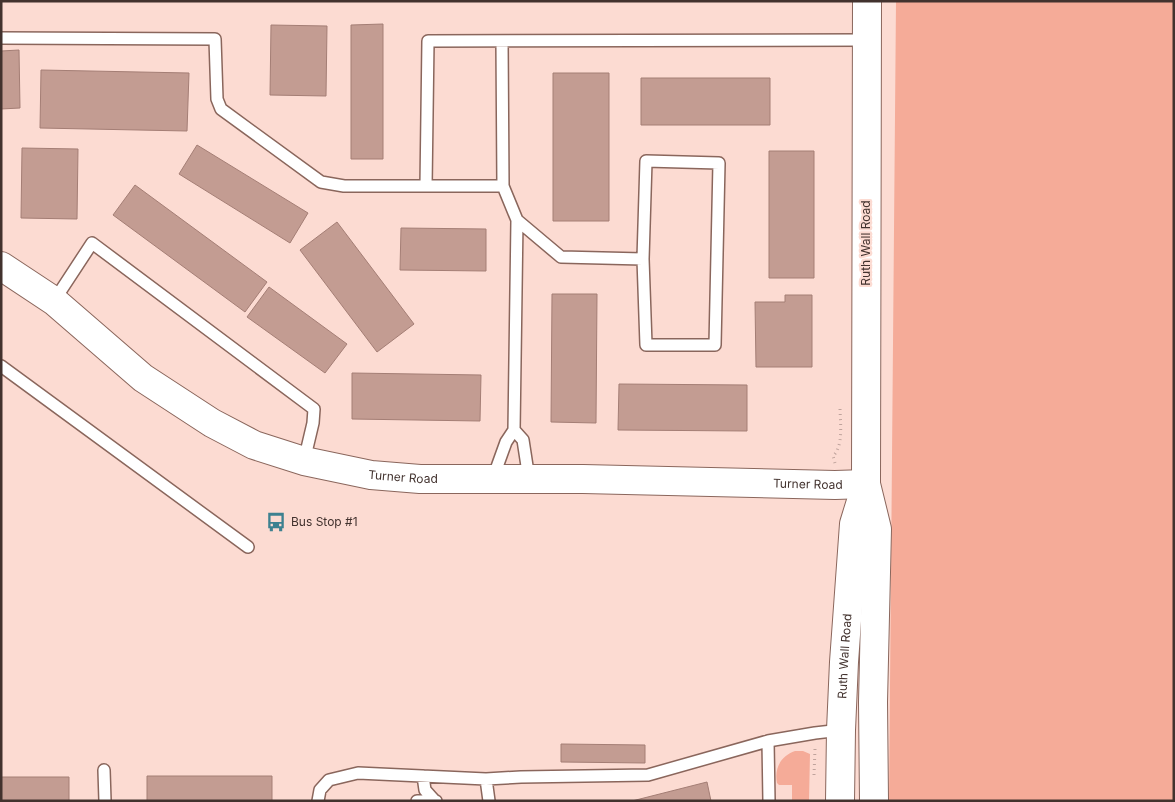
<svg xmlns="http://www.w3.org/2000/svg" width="1175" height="802" font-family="Inter,sans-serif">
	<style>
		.green { fill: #f5ab98 }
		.building { fill: #c39c92; stroke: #a47e75 }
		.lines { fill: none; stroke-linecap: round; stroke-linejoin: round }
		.service-casing { stroke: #8a665c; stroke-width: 14 }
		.tertiary-casing { stroke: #8a665c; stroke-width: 30 }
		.secondary-casing { stroke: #8a665c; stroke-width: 30 }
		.path { stroke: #bfa39c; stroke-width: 3; stroke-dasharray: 1 4; stroke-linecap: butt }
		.service { stroke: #fff; stroke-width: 11 }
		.tertiary { stroke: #fff; stroke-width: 28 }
		.secondary { stroke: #fff; stroke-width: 28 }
		.labels { text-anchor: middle; stroke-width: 4.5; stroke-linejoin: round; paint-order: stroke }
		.street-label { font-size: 12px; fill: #42322e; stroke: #fcdbd2 }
		.poi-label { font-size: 12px; fill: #42322e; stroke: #fcdbd2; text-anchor: start }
	</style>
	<rect width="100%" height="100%" fill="#fcdbd2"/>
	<!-- green -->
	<path class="green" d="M896 1H1174V801H889Z
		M795 751H803L810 754 809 801H792V785H779L777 783C774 768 781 756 795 751Z"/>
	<!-- building -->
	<path class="building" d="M383 24V159H351V25Z
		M271 25 327 26 326 96 270 95Z
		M19 50 20 108 1 109V51Z
		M41 70 189 73 187 131 40 128Z
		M553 73H609V221H553Z
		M641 78H770V125H641Z
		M197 145 308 213 290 243 179 174Z
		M22 148 78 149 77 219 21 218Z
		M769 151H814V278H769Z
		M135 185 267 282 245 312 113 215Z
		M337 222 414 324 377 352 300 250Z
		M401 228 486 229V271L400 270Z
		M269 287 347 344 325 373 247 317Z
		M552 294H597L596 423 551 422Z
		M785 295H812V367H756L755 302H785Z
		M352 373 481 375 480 421 352 419Z
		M619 384 747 385V431L618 430Z
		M561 744 645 745V763L561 762Z
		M147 776H272V801H147Z
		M1 777H69V801H1Z
		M707 782 711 801H632Z"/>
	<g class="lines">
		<defs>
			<path id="service" d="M1 38 215 39 217 99 221 109 321 182 344 186H426
				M502 41 503 186H426L428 41 867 40
				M517 220 561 257 643 259 646 345H715L719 163 646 161 643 259
				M54 301 92 243 314 409 313 423 304 461
				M1 366 248 547
				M514 430 523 440 529 479
				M493 478 506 442 514 430 517 220 503 186
				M768 741 769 801
				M104 770 105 801
				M423 776 425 790 434 800
				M318 801 320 790 329 780 358 773 486 779
				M417 801H436
				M489 801 486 779 521 777 648 775 768 741 815 733 841 730"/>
			<g id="tertiary">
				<path id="s1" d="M1 266 54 301 143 378 212 423 254 445 304 461 371 475 420 479H583L835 485 866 484"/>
			</g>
			<g id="secondary">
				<path d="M867 1 866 484 877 529 873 702 874 801"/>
				<path id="s2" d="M840 801 841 730 844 662 854 524 866 485"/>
			</g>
		</defs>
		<!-- service casing -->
		<use href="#service" class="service-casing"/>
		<!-- tertiary casing -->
		<use href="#tertiary" class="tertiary-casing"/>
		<!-- secondary casing -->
		<use href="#secondary" class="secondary-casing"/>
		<!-- path -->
		<path class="path" d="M835 463 833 456C844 446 840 421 840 407
			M814 775 815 749"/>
		<!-- service -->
		<use href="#service" class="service"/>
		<!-- tertiary -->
		<use href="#tertiary" class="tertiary"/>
		<!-- secondary -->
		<use href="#secondary" class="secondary"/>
	</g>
	<!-- icons -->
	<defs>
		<symbol id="bus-bare" viewBox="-9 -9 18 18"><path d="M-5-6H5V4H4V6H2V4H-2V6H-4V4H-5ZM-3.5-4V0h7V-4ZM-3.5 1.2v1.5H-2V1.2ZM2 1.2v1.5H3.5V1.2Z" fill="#3d8190" stroke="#fcdbd2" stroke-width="2.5" paint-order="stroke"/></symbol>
	</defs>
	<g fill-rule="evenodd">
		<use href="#bus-bare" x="262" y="508" width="28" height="28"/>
	</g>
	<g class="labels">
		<!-- street labels -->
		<g class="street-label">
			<text transform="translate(866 243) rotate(-90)" y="4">Ruth Wall Road</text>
			<text dy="4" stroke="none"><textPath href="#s1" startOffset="464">Turner Road</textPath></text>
			<text dy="4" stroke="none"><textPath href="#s1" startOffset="869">Turner Road</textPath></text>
			<text dy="4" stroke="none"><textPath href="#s2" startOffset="145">Ruth Wall Road</textPath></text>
		</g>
		<!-- poi labels -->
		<g class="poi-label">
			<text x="291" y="526">Bus Stop #1</text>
		</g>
	</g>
	<!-- border -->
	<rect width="1175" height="802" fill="none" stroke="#42322e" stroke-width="5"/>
</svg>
